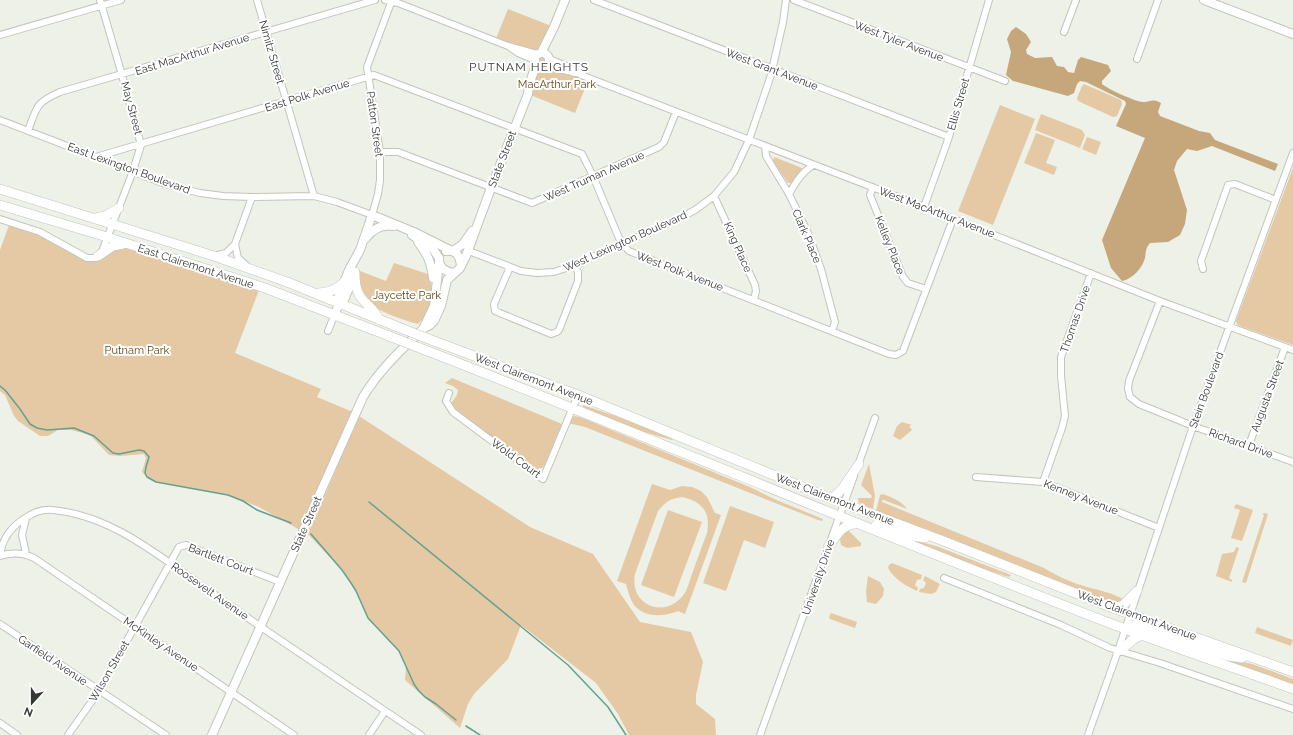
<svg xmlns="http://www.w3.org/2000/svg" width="1293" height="735" font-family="Raleway,sans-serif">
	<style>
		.green { fill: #e5c9a5; fill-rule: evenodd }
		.forest { fill: #c6a67b }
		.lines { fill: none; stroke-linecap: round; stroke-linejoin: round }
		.stream { stroke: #64a190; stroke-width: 1.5 }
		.street-casing { stroke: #c2c5bc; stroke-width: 8 }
		.secondary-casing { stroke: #c2c5bc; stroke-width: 10 }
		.primary-casing { stroke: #c2c5bc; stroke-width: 10 }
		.street { stroke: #fff; stroke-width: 6 }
		.secondary { stroke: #fff; stroke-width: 8 }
		.primary { stroke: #fff; stroke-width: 9 }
		.primary-bridge-casing { stroke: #c2c5bc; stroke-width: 10; stroke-linecap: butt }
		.primary-bridge { stroke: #fff; stroke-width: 9 }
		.labels { text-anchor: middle; stroke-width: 4; stroke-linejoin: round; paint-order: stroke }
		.street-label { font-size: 11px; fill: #373835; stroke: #fff }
		.park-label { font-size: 11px; fill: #674713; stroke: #fff }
		.neighbourhood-label { font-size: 12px; letter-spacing: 1px; fill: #373835; stroke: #fff }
	</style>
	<rect width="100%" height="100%" fill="#edf1e7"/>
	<!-- green -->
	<path class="green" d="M508 9 554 27C553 34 547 52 548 57L589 78 575 113 528 94 536 64 495 41Z
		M1084 84 1121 100 1122 104 1117 116 1113 117 1078 101 1077 98 1082 86Z
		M1000 105 1035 119 993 225 958 211Z
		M1041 114 1082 130 1085 135 1080 148 1035 130Z
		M1036 133 1055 140 1046 163 1057 167 1054 175 1024 163Z
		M1087 137 1101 142 1096 155 1082 149Z
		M774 157 802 168V169L791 183H788L773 161Z
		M1293 168V345L1240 326 1237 324 1236 321Z
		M10 222 29 228 90 258 125 243 259 290 235 353 321 389 317 397 353 412 300 530 259 507 228 495 156 482 147 477 142 472 146 458 144 454 120 456 109 455 91 436 83 433 71 430H58L48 436H40L18 421 14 416 5 395 0 391V250Z
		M394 263 428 274C428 277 430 280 431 283 434 297 429 314 418 324 406 321 371 310 365 298 360 290 358 281 360 271L386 281Z
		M452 378 562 424 544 467 536 470 451 407 450 405 457 395 458 390 453 386 445 383Z
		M583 405 636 423 673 439 672 440 637 430 586 409 583 407Z
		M359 416 530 527 593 554 640 622 691 632 703 662 696 695V704L715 719 716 735H629L618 714 596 683 521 625 508 659 474 694 468 704 460 728 405 680 406 666 399 651 368 618 356 591 342 570 308 534Z
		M574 416 580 417 752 488 774 499 823 519 822 521 818 520 585 427 568 423Z
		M902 422 912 425 909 426 912 430 900 440 893 436 897 426Z
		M869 464 875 496 873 509 859 503 858 498H871L872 496 861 485Z
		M652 484 670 490 682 486 692 487 701 491 707 497 715 513 721 515 685 614 678 611C664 617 645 618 634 605 630 599 628 591 626 584L617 581ZM682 497C702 502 711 511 707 533 702 546 697 560 692 574 690 580 688 586 686 591 677 607 658 613 644 602 635 595 633 584 635 574L658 511C666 501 670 499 682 497Z
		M883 494C891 497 902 501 907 509L884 500H882V502L1044 568C1057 576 1072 583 1087 587 1099 590 1112 593 1123 599L1118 603H1109L876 511 880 495Z
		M1236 504 1253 510 1242 541 1231 538 1240 510 1234 508Z
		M730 506 774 522 765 548 744 540 726 591 703 583Z
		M668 510 702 522 674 597 641 585Z
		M1264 513 1268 514 1246 583 1242 582 1264 515 1262 514Z
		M847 529 861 543V546L847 548 841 545 840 539Z
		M887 533 936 546 1011 575 1009 577 963 563Z
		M1236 547 1239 548 1229 578 1232 580V582L1216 576 1222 554 1234 552Z
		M892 563 922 575 921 579 917 580 915 585 918 588 917 591C906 586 894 579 888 568L889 565Z
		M868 576 880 582 884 589 883 596 876 604 867 602 866 591Z
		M925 576 940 584 936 592 931 594 919 592 920 589 924 588 926 583 923 580Z
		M831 613 857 622 855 628 830 619 829 617Z
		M1257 627 1293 640 1291 646 1255 633Z
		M1203 652 1252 664 1293 679V685Z"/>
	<!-- forest -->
	<path class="forest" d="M1016 27 1026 34 1031 42 1026 50 1027 54 1035 58 1052 57 1057 66 1064 67 1068 72 1074 73 1078 60 1081 57 1108 65 1111 71 1102 81V84C1108 89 1136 102 1143 102 1151 102 1152 98 1161 103L1158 112 1160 116 1199 131 1210 133 1215 140 1278 164 1275 171 1212 146 1197 151 1187 149 1177 161 1174 170 1187 210 1185 224 1180 235 1168 242 1150 243C1145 249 1146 252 1145 258 1142 269 1132 279 1122 281L1111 268 1102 240 1145 138 1116 126 1126 104 1125 101 1086 82 1080 81 1077 84 1074 93 1068 96 1013 81 1006 75 1011 52 1007 39 1011 31Z"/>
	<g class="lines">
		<!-- stream -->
		<path class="stream" d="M0 386 5 390 20 409 30 424 37 428 47 430 74 428 94 436 113 453 119 454 139 450 144 451 149 457 146 467 145 473 147 477 156 482 228 495 243 501 257 510 291 523
			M369 502 568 665 608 707 626 735
			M311 534 342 570 351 583 356 591 368 618 399 651 414 684 418 690 425 697 436 704 456 720
			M466 726 480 735"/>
		<defs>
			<path id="street" d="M257 0 314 196
				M385 0 398 3 508 46 537 54
				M594 0 949 137
				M794 0 1005 81
				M1064 32 1076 0
				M0 35 121 0
				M511 48 518 53 535 60
				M549 59 567 66 581 75 924 207 1160 301 1293 350
				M1137 59 1158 0
				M546 65 575 73
				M0 120 165 184 200 193 223 196 252 197 314 196 337 202 372 215 378 194 380 180V152L367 67 392 0
				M28 131C37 107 35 103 60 92L375 0
				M765 146 766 156 789 194 808 233 821 269 835 322 832 331
				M380 152H398L532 203 659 147 664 142 676 112
				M96 157 374 75 582 154 593 176 619 238 625 247 629 251 889 354 896 355 903 351 953 219
				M873 187 870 195 903 277 908 283 926 289
				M789 194C796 182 801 173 813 165
				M714 196 755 285 756 291 754 299
				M924 207 949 137 989 0
				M0 219 40 232 87 258H96L101 254 133 171 141 145 122 75 100 0
				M235 244 238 258 246 265
				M469 251 521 271 537 273 554 272 575 265 682 217 695 210 714 196 734 172 749 140 771 75 783 22 786 0
				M214 256 226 253 235 244 252 197
				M510 267 494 304 495 311 551 334 557 332 559 330 578 281V272L575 265
				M1203 269 1201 261 1228 185 1235 184 1276 200
				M1160 301 1129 381 1128 389 1130 397 1139 404 1193 426 1293 462
				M328 331 335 314
				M449 393 446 401 453 412 543 479 578 395
				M1249 445 1285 347
				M857 468 875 418
				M976 477 1043 482 1159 528
				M1043 482 1062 428 1065 416 1061 376V357L1091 273
				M26 518 22 535 26 554
				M0 555C1 551 2 545 4 541 11 525 34 508 52 510 102 514 145 545 184 573 210 591 235 609 261 627 314 663 367 699 421 735
				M0 556C12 552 22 552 34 558L294 735
				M944 578 1061 625 1110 648 1160 663 1293 709
				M0 624 166 735
				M0 723 17 735
				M68 735 99 691 179 547 186 545 280 582
				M369 735 385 711
				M760 735 854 476
				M1088 735 1118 651 1193 426 1293 153"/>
			<path id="secondary" d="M1204 0 1293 34
				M541 53 554 27 565 0
				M535 60a7 7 0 1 1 14 0a7 7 0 1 1-14 0Z
				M412 235 433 249 439 258
				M366 238C373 229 381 224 393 226
				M418 242C428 255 431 262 433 278
				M446 251C456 249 460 256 461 266
				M453 251 463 244 472 231
				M439 260C439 268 446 272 454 273
				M339 303 344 300 355 273
				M335 314 339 303 338 298 349 270 360 250 372 215 416 233 450 250
				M424 327 434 306 439 263
				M212 735 363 397C380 369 401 350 424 328L430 325 434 321 441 306 447 280 460 268 466 256 491 188 528 94 529 86 536 64"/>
			<path id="primary" d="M0 189 214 256 287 282 398 327
				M0 205 107 237 265 288 389 336
				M95 218 107 215 119 208
				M98 256 113 246 123 244
				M355 272C355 284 356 294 365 302 371 309 375 310 379 320
				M318 293C329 293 336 290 344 282
				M434 341 578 395 832 499 941 540 1113 608 1293 672
				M425 350C655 439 882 536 1112 624 1172 647 1233 667 1293 689
				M832 499 842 489 859 464
				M876 525 913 536 925 538
				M828 547C836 537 843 523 856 524
				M1113 608 1123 605 1137 591
				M1125 629 1130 625H1136L1181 641 1228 656 1242 658
				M1118 651C1130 646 1129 638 1143 635"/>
		</defs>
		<!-- street casing -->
		<use href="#street" class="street-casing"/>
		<!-- secondary casing -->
		<use href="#secondary" class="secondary-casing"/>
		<!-- primary casing -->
		<use href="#primary" class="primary-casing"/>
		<!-- street -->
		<use href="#street" class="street"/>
		<!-- secondary -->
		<use href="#secondary" class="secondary"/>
		<!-- primary -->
		<use href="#primary" class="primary"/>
		<defs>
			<path id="primary-bridge" d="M398 327 434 341
				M389 336 425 350"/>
		</defs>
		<!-- primary-bridge casing -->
		<use href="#primary-bridge" class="primary-bridge-casing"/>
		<!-- primary-bridge -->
		<use href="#primary-bridge" class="primary-bridge"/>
	</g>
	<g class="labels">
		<!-- street labels -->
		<g class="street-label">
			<text transform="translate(899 41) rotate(21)" y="4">West Tyler Avenue</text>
			<text transform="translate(272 52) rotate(74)" y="4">Nimitz Street</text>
			<text transform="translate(192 54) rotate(-17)" y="4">East MacArthur Avenue</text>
			<text transform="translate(772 69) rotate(21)" y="4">West Grant Avenue</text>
			<text transform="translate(307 95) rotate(-17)" y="4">East Polk Avenue</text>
			<text transform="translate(958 104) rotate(-74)" y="4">Ellis Street</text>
			<text transform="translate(132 108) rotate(75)" y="4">May Street</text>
			<text transform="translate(375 124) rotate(82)" y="4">Patton Street</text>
			<text transform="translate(502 159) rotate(-69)" y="4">State Street</text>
			<text transform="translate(129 168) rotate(20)" y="4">East Lexington Boulevard</text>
			<text transform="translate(594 176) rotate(-24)" y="4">West Truman Avenue</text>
			<text transform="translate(937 212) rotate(21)" y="4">West MacArthur Avenue</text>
			<text transform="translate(807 236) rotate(67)" y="4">Clark Place</text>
			<text transform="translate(625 241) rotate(-24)" y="4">West Lexington Boulevard</text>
			<text transform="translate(890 245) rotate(68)" y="4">Kelley Place</text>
			<text transform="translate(738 247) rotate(66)" y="4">King Place</text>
			<text transform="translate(196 266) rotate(18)" y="4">East Clairemont Avenue</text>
			<text transform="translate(680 271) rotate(21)" y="4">West Polk Avenue</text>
			<text transform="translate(1075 319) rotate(-71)" y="4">Thomas Drive</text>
			<text transform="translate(534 379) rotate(21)" y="4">West Clairemont Avenue</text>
			<text transform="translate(1206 390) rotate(-70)" y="4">Stein Boulevard</text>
			<text transform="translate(1267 396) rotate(-70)" y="4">Augusta Street</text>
			<text transform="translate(1241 443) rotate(20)" y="4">Richard Drive</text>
			<text transform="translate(516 458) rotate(36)" y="4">Wold Court</text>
			<text transform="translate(1081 497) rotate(21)" y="4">Kenney Avenue</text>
			<text transform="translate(835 499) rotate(21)" y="4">West Clairemont Avenue</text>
			<text transform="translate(306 524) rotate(-66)" y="4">State Street</text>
			<text transform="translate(221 559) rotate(21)" y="4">Bartlett Court</text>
			<text transform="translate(818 577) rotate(-71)" y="4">University Drive</text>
			<text transform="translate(210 591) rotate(35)" y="4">Roosevelt Avenue</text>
			<text transform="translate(1137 615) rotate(20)" y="4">West Clairemont Avenue</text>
			<text transform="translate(161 644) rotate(34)" y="4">McKinley Avenue</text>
			<text transform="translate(53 660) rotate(34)" y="4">Garfield Avenue</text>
			<text transform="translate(109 671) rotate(-60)" y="4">Wilson Street</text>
		</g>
		<!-- park labels -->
		<g class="park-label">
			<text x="557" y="88">MacArthur Park</text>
			<text x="407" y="299">Jaycette Park</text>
			<text x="137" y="354">Putnam Park</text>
		</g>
		<!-- neighbourhood labels -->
		<g class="neighbourhood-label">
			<text x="529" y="71">PUTNAM HEIGHTS</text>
		</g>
	</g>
	<!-- north arrow -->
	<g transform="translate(32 703) rotate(201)" stroke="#ffffff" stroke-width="3" paint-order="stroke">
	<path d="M0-3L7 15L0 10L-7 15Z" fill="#373835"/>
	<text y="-6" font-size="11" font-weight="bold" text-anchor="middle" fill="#373835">N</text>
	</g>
</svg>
